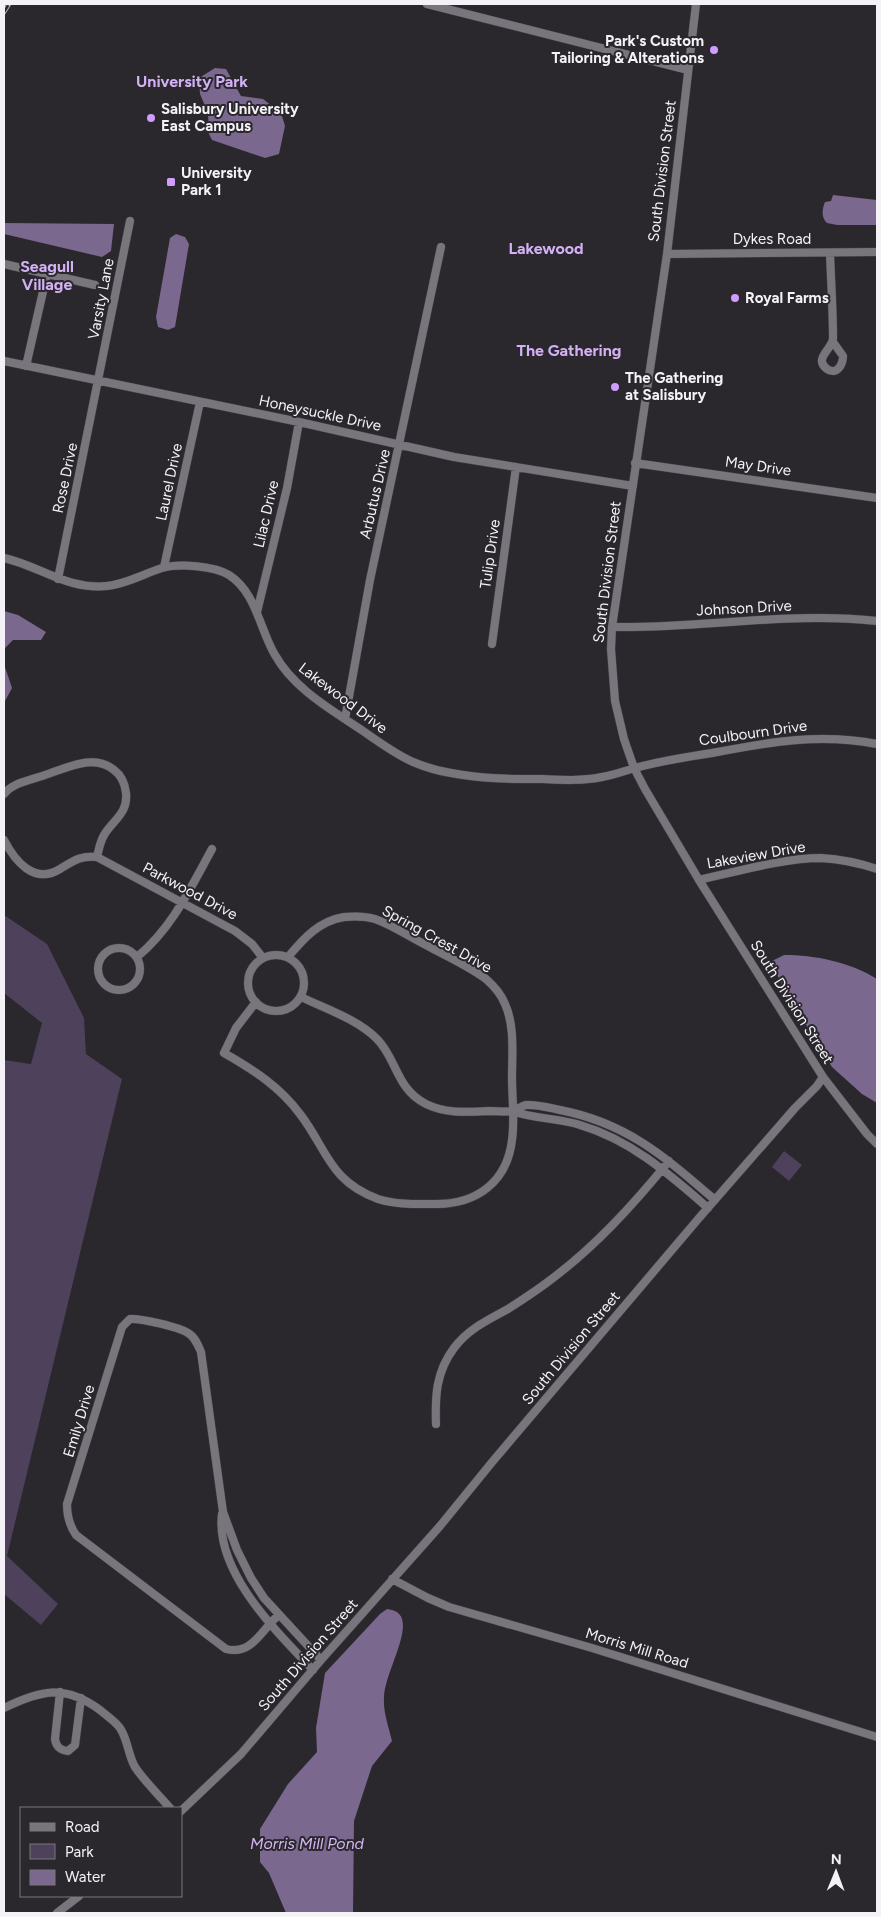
<svg xmlns="http://www.w3.org/2000/svg" width="881" height="1917" font-family="Figtree,sans-serif">
	<style>
		.green { fill: #4e415b }
		.water { fill: #7b688e }
		.lines { fill: none; stroke-linecap: round; stroke-linejoin: round }
		.minor-casing { stroke: #444246; stroke-width: 9 }
		.minor { stroke: #79757c; stroke-width: 8 }
		.rail-casing { stroke: #bdbabf; stroke-width: 4.5 }
		.rail { stroke: #2a272d; stroke-width: 2.5; stroke-dasharray: 8; stroke-linecap: butt }
		.poi-dot { fill: #d09dff; stroke: #2a272d; stroke-width: 2 }
		.labels { text-anchor: middle; stroke-width: 4; stroke-linejoin: round; paint-order: stroke }
		.poi-label { font-size: 15px; font-weight: bold; fill: #f4f2f6; stroke: #2a272d; text-anchor: start }
		.street-label { font-size: 15px; fill: #f4f2f6; stroke: #2a272d }
		.neighbourhood-label { font-size: 16px; font-weight: bold; fill: #d3b1f5; stroke: #2a272d }
		.water-label { font-size: 16px; font-style: italic; fill: #d6b7f5; stroke: #2a272d }
	</style>
	<rect width="100%" height="100%" fill="#2a272d"/>
	<!-- green -->
	<path class="green" d="M4 915 47 944 84 1018 86 1054 122 1079 7 1556 58 1604 41 1625 4 1594V1060L31 1064 42 1023 4 993Z
		M784 1151 802 1165 789 1181 772 1167Z"/>
	<!-- water -->
	<path class="water" d="M215 68 226 69 241 96 263 99 281 113 285 126 279 154 265 158 212 140 209 134 208 113 200 94 199 78Z
		M833 195 877 200V225H837L827 223C821 218 822 209 825 202L831 201Z
		M4 223 114 224 111 251 102 257 4 234Z
		M176 234 185 237 189 244 175 327 168 330 158 327 156 317 170 238Z
		M4 611 18 615 46 632 41 640H13L4 649 5 667 12 688 4 703Z
		M784 955C815 955 850 962 877 979V1103L862 1094 832 1067 792 1002 770 962Z
		M387 1609C394 1610 400 1612 402 1619 408 1637 384 1676 384 1698 383 1712 389 1728 392 1741L372 1766 354 1821 353 1913H286L269 1873 260 1862V1829L288 1784 317 1752 316 1728 325 1673 380 1614Z"/>
	<g class="lines">
		<defs>
			<path id="minor" d="M427 4 688 70
				M696 4 667 254 612 627 611 649 615 701 624 739 634 768 645 789 699 880 823 1077 867 1134 877 1144
				M830 253C831 282 833 310 833 339 832 349 813 359 827 369 837 376 843 364 843 356L833 342
				M667 254 877 252
				M4 264 95 285
				M4 361 299 422 454 457 633 486
				M26 366 47 274
				M635 463 877 498
				M4 558C40 566 67 590 107 586 127 584 143 574 162 568 179 563 214 566 229 575 256 592 260 630 275 655 294 689 332 710 363 731 379 742 395 754 413 762 425 767 438 771 451 773 481 779 512 779 543 779 563 780 583 781 602 777 614 775 624 771 635 768 660 761 686 757 712 753 769 742 819 733 877 744
				M164 567 200 402
				M58 579 130 221
				M257 612 287 488 299 422
				M612 627C700 629 789 611 877 621
				M492 644 516 467
				M345 719 370 580 441 247
				M4 794C14 782 31 780 45 775 67 768 94 753 114 770 121 775 125 784 126 793 128 812 115 819 106 832 100 840 99 849 97 857
				M4 840C15 861 34 885 60 869 73 861 81 855 97 857L235 931 252 944 263 958
				M699 880C735 872 784 858 821 858 840 859 859 863 877 869
				M98 969a21 21 0 1 1 42 0a21 21 0 1 1-42 0Z
				M248 983a28 28 0 1 1 56 0a28 28 0 1 1-56 0Z
				M137 957C172 928 190 889 212 849
				M301 997C326 1009 357 1019 377 1039 397 1059 396 1089 426 1104 446 1114 468 1112 489 1111 497 1111 505 1112 512 1111 517 1110 521 1106 526 1105 537 1104 550 1108 560 1110 627 1123 665 1157 715 1200
				M256 1002 236 1028 224 1053C254 1070 280 1087 300 1114 327 1149 329 1181 378 1199 397 1205 417 1204 436 1204 477 1204 507 1182 512 1140 515 1120 512 1098 512 1078 512 1054 515 1026 505 1004 501 994 494 986 486 979 467 965 444 955 424 944 408 936 392 925 375 919 365 916 354 916 344 917 319 921 304 938 288 957
				M512 1111C534 1119 558 1118 580 1125 631 1140 669 1174 708 1208
				M436 1424C435 1396 436 1372 454 1348 468 1329 488 1320 508 1309 522 1300 536 1291 549 1281 595 1247 633 1205 669 1161
				M222 1514C215 1572 276 1631 313 1670
				M392 1579 428 1598 449 1607 592 1648 877 1737
				M279 1615C262 1628 253 1656 226 1649L76 1535C69 1525 67 1516 67 1504L122 1327 130 1319C140 1318 179 1327 188 1333 195 1337 198 1345 201 1352L223 1512 237 1550 251 1578 264 1598 321 1660
				M60 1692 55 1739C56 1746 59 1750 68 1751L75 1745 81 1698
				M4 1708C41 1690 65 1684 100 1710 107 1716 115 1721 120 1728 128 1740 128 1755 135 1767 145 1782 159 1795 170 1808
				M181 1811 241 1754 321 1660 440 1526 493 1461 699 1218 795 1108 817 1086 823 1077
				M57 1913 79 1896"/>
		</defs>
		<!-- minor casing -->
		<use href="#minor" class="minor-casing"/>
		<!-- minor -->
		<use href="#minor" class="minor"/>
		<defs>
			<path id="rail" d="M4 12 9 4"/>
		</defs>
		<!-- rail casing -->
		<use href="#rail" class="rail-casing"/>
		<!-- rail -->
		<use href="#rail" class="rail"/>
	</g>
	<!-- markers -->
	<g class="poi-dot">
		<circle cx="714" cy="50" r="5"/>
		<circle cx="151" cy="118" r="5"/>
		<rect x="166" y="177" width="10" height="10" rx="2.5"/>
		<circle cx="735" cy="298" r="5"/>
		<circle cx="615" cy="387" r="5"/>
	</g>
	<g class="labels">
		<!-- poi labels -->
		<g class="poi-label">
			<text x="704" y="46" text-anchor="end">Park's Custom<tspan x="704" dy="17">Tailoring &amp; Alterations</tspan></text>
			<text x="161" y="114">Salisbury University<tspan x="161" dy="17">East Campus</tspan></text>
			<text x="181" y="178">University<tspan x="181" dy="17">Park 1</tspan></text>
			<text x="745" y="303">Royal Farms</text>
			<text x="625" y="383">The Gathering<tspan x="625" dy="17">at Salisbury</tspan></text>
		</g>
		<!-- street labels -->
		<g class="street-label">
			<text transform="translate(662 171) rotate(-83)" y="5">South Division Street</text>
			<text x="772" y="244">Dykes Road</text>
			<text transform="translate(101 299) rotate(-79)" y="5">Varsity Lane</text>
			<text transform="translate(320 413) rotate(12)" y="5">Honeysuckle Drive</text>
			<text transform="translate(758 466) rotate(8)" y="5">May Drive</text>
			<text transform="translate(65 478) rotate(-78)" y="5">Rose Drive</text>
			<text transform="translate(169 482) rotate(-78)" y="5">Laurel Drive</text>
			<text transform="translate(375 494) rotate(-77)" y="5">Arbutus Drive</text>
			<text transform="translate(266 514) rotate(-77)" y="5">Lilac Drive</text>
			<text transform="translate(490 554) rotate(-82)" y="5">Tulip Drive</text>
			<text transform="translate(607 572) rotate(-83)" y="5">South Division Street</text>
			<text transform="translate(744 608) rotate(-3)" y="5">Johnson Drive</text>
			<text transform="translate(343 698) rotate(37)" y="5">Lakewood Drive</text>
			<text transform="translate(753 733) rotate(-8)" y="5">Coulbourn Drive</text>
			<text transform="translate(756 855) rotate(-10)" y="5">Lakeview Drive</text>
			<text transform="translate(190 891) rotate(28)" y="5">Parkwood Drive</text>
			<text transform="translate(437 939) rotate(29)" y="5">Spring Crest Drive</text>
			<text transform="translate(792 1002) rotate(58)" y="5">South Division Street</text>
			<text transform="translate(571 1348) rotate(-50)" y="5">South Division Street</text>
			<text transform="translate(79 1421) rotate(-73)" y="5">Emily Drive</text>
			<text transform="translate(637 1648) rotate(17)" y="5">Morris Mill Road</text>
			<text transform="translate(308 1655) rotate(-49)" y="5">South Division Street</text>
		</g>
		<!-- neighbourhood labels -->
		<g class="neighbourhood-label">
			<text x="192" y="87">University Park</text>
			<text x="546" y="254">Lakewood</text>
			<text x="47" y="272">Seagull<tspan x="47" dy="18">Village</tspan></text>
			<text x="569" y="356">The Gathering</text>
		</g>
		<!-- water labels -->
		<g class="water-label">
			<text x="307" y="1849">Morris Mill Pond</text>
		</g>
	</g>
	<!-- border -->
	<rect width="881" height="1917" fill="none" stroke="#f4f2f6" stroke-width="10"/>
	<!-- legend -->
	<rect x="20" y="1807" width="162" height="90" fill="#2a272d" stroke="#7b787d"/>
	<rect x="30" y="1823" width="25" height="8" fill="#79757c" stroke="#7b787d"/>
	<text x="65" y="1832" font-size="15" fill="#f4f2f6">Road</text>
	<rect x="30" y="1844" width="25" height="15" fill="#4e415b" stroke="#7b787d"/>
	<text x="65" y="1857" font-size="15" fill="#f4f2f6">Park</text>
	<rect x="30" y="1870" width="25" height="15" fill="#7b688e" stroke="#7b787d"/>
	<text x="65" y="1882" font-size="15" fill="#f4f2f6">Water</text>
	<!-- north arrow -->
	<g transform="translate(836 1872) rotate(1)" stroke="#2a272d" stroke-width="4" paint-order="stroke">
	<path d="M0-4L9 19L0 12L-9 19Z" fill="#f4f2f6"/>
	<text y="-8" font-size="14" font-weight="bold" text-anchor="middle" fill="#f4f2f6">N</text>
	</g>
</svg>
